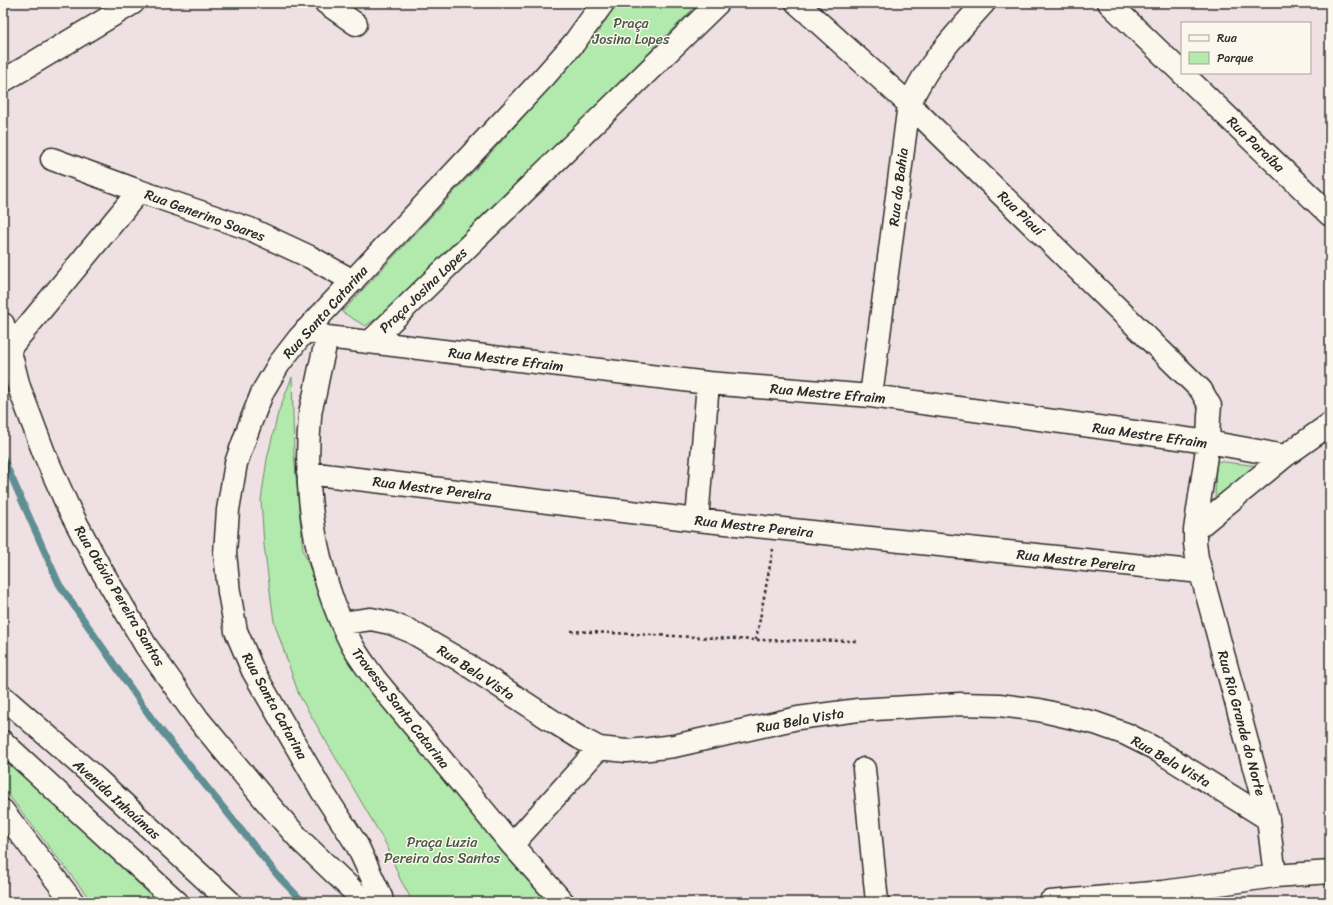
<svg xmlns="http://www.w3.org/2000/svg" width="1333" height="905" font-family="Sriracha,sans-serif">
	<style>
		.green { fill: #b2e9ac; stroke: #6e8a6c }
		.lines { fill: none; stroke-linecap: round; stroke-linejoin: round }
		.stream { stroke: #5e8f93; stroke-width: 7 }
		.minor-casing { stroke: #2b2b2b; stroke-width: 25 }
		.tertiary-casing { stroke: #2b2b2b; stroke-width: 25 }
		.secondary-casing { stroke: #2b2b2b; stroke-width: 25 }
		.path { stroke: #2b2b2b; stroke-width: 2.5; stroke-dasharray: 3 3; stroke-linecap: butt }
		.minor { stroke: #fbf7ec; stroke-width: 22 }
		.tertiary { stroke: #fbf7ec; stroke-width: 22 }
		.secondary { stroke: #fbf7ec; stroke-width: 22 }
		.labels { text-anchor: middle; stroke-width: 3; stroke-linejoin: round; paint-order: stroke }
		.park-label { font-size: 14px; fill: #4d5a4b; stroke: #fbf7ec }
		.street-label { font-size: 14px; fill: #2b2b2b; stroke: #fbf7ec }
	</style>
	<rect width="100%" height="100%" fill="#efe0e4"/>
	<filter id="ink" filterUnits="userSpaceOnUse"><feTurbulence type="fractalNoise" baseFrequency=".025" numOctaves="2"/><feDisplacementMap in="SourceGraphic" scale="8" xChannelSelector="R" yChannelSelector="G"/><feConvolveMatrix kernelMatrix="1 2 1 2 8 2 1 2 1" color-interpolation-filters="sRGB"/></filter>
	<g filter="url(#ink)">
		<!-- green -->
		<path class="green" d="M616 3H699L390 310 365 326 342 312 500 143 600 30Z
			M292 377 294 454 303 550 326 610 551 902H413L400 879 387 846 299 695 274 622 264 545 261 500 267 459 278 413Z
			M1216 461 1259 466 1215 500Z
			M3 757 158 902H92L3 788Z"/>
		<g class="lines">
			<!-- stream -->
			<path class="stream" d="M3 458 59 584 152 719 279 877 303 902"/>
			<defs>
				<path id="minor" d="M326 3 356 24
					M797 3 909 104 1201 390 1210 406 1209 416 1208 442 1195 530V543L1197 558 1268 819 1275 876
					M1109 3 1182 73
					M1182 73 1330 215
					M3 81 133 3
					M52 159 139 191 250 229 310 257 353 281
					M3 324 19 387 44 453 69 509 99 566 146 646 198 719 270 806 301 841 365 902
					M306 330 327 337 708 383 871 396 1208 442 1285 456
					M327 337C323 356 318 374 315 393 313 401 310 409 310 417 303 493 316 573 350 641 356 654 366 666 375 679L512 845 563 902
					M370 342 718 3
					M9 349 139 191
					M871 396 909 104C916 90 923 76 933 63 948 42 966 23 984 3
					M308 473 697 520 1201 572
					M697 520 708 383
					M1195 530 1285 456 1330 424
					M342 623 371 619 390 623 410 631 460 660 554 722 580 738 599 748 626 751 649 749 674 746 798 718 858 710 960 704 999 705 1039 710 1095 723 1126 734 1152 747 1268 819
					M864 769 877 902
					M3 811 73 902
					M512 845 599 748
					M1050 902 1163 892 1275 876 1330 872"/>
				<path id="tertiary" d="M3 697 98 780 230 902
					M3 742 177 902"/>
				<path id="secondary" d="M382 902 381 897 357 845 322 791 253 671 236 631 229 592 225 553 228 510 236 463 251 421 263 391 279 364 299 338 545 76 574 43 603 3"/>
			</defs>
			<!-- minor casing -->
			<use href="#minor" class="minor-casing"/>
			<!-- tertiary casing -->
			<use href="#tertiary" class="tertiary-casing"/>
			<!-- secondary casing -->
			<use href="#secondary" class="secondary-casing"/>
			<!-- path -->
			<path class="path" d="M571 631 756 640 857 641
				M756 640 773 549"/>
			<!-- minor -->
			<use href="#minor" class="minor"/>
			<!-- tertiary -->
			<use href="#tertiary" class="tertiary"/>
			<!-- secondary -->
			<use href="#secondary" class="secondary"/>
		</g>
	</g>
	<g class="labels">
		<!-- park labels -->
		<g class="park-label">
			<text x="631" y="28">Praça<tspan x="631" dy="16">Josina Lopes</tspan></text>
			<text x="442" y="847">Praça Luzia<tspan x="442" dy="16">Pereira dos Santos</tspan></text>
		</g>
		<!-- street labels -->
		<g class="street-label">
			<text transform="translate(1256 144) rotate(44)" y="5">Rua Paraíba</text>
			<text transform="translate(898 187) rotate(-83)" y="5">Rua da Bahia</text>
			<text transform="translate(1021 213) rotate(44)" y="5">Rua Piauí</text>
			<text transform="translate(205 215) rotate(20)" y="5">Rua Generino Soares</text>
			<text transform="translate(423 290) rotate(-44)" y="5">Praça Josina Lopes</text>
			<text transform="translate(325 312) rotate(-48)" y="5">Rua Santa Catarina</text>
			<text transform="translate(506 359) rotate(7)" y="5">Rua Mestre Efraim</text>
			<text transform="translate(828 393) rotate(5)" y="5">Rua Mestre Efraim</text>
			<text transform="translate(1150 435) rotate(8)" y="5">Rua Mestre Efraim</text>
			<text transform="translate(432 488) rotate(7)" y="5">Rua Mestre Pereira</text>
			<text transform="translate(754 526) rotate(6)" y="5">Rua Mestre Pereira</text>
			<text transform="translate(1076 560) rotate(6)" y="5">Rua Mestre Pereira</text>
			<text transform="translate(120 596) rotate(59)" y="5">Rua Otávio Pereira Santos</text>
			<text transform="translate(476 672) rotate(33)" y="5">Rua Bela Vista</text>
			<text transform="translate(275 706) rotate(61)" y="5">Rua Santa Catarina</text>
			<text transform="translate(401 708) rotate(52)" y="5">Travessa Santa Catarina</text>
			<text transform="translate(800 720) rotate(-10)" y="5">Rua Bela Vista</text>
			<text transform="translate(1242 723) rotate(75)" y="5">Rua Rio Grande do Norte</text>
			<text transform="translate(1171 761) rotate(30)" y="5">Rua Bela Vista</text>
			<text transform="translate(117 799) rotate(42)" y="5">Avenida Inhaúmas</text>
		</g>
	</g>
	<!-- margin -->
	<rect width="1333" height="905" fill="none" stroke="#fbf7ec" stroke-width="16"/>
	<rect x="8" y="8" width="1317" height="889" fill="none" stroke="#2b2b2b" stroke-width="1.5" filter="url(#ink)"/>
	<!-- legend -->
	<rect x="1181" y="22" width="130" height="52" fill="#fbf7ec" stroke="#a8a59f"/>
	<rect x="1189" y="35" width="20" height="6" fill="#fbf7ec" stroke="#a8a59f"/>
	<text x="1217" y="42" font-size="12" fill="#2b2b2b">Rua</text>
	<rect x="1189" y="52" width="20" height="12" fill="#b2e9ac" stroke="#a8a59f"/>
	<text x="1217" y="62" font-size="12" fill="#2b2b2b">Parque</text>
</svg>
